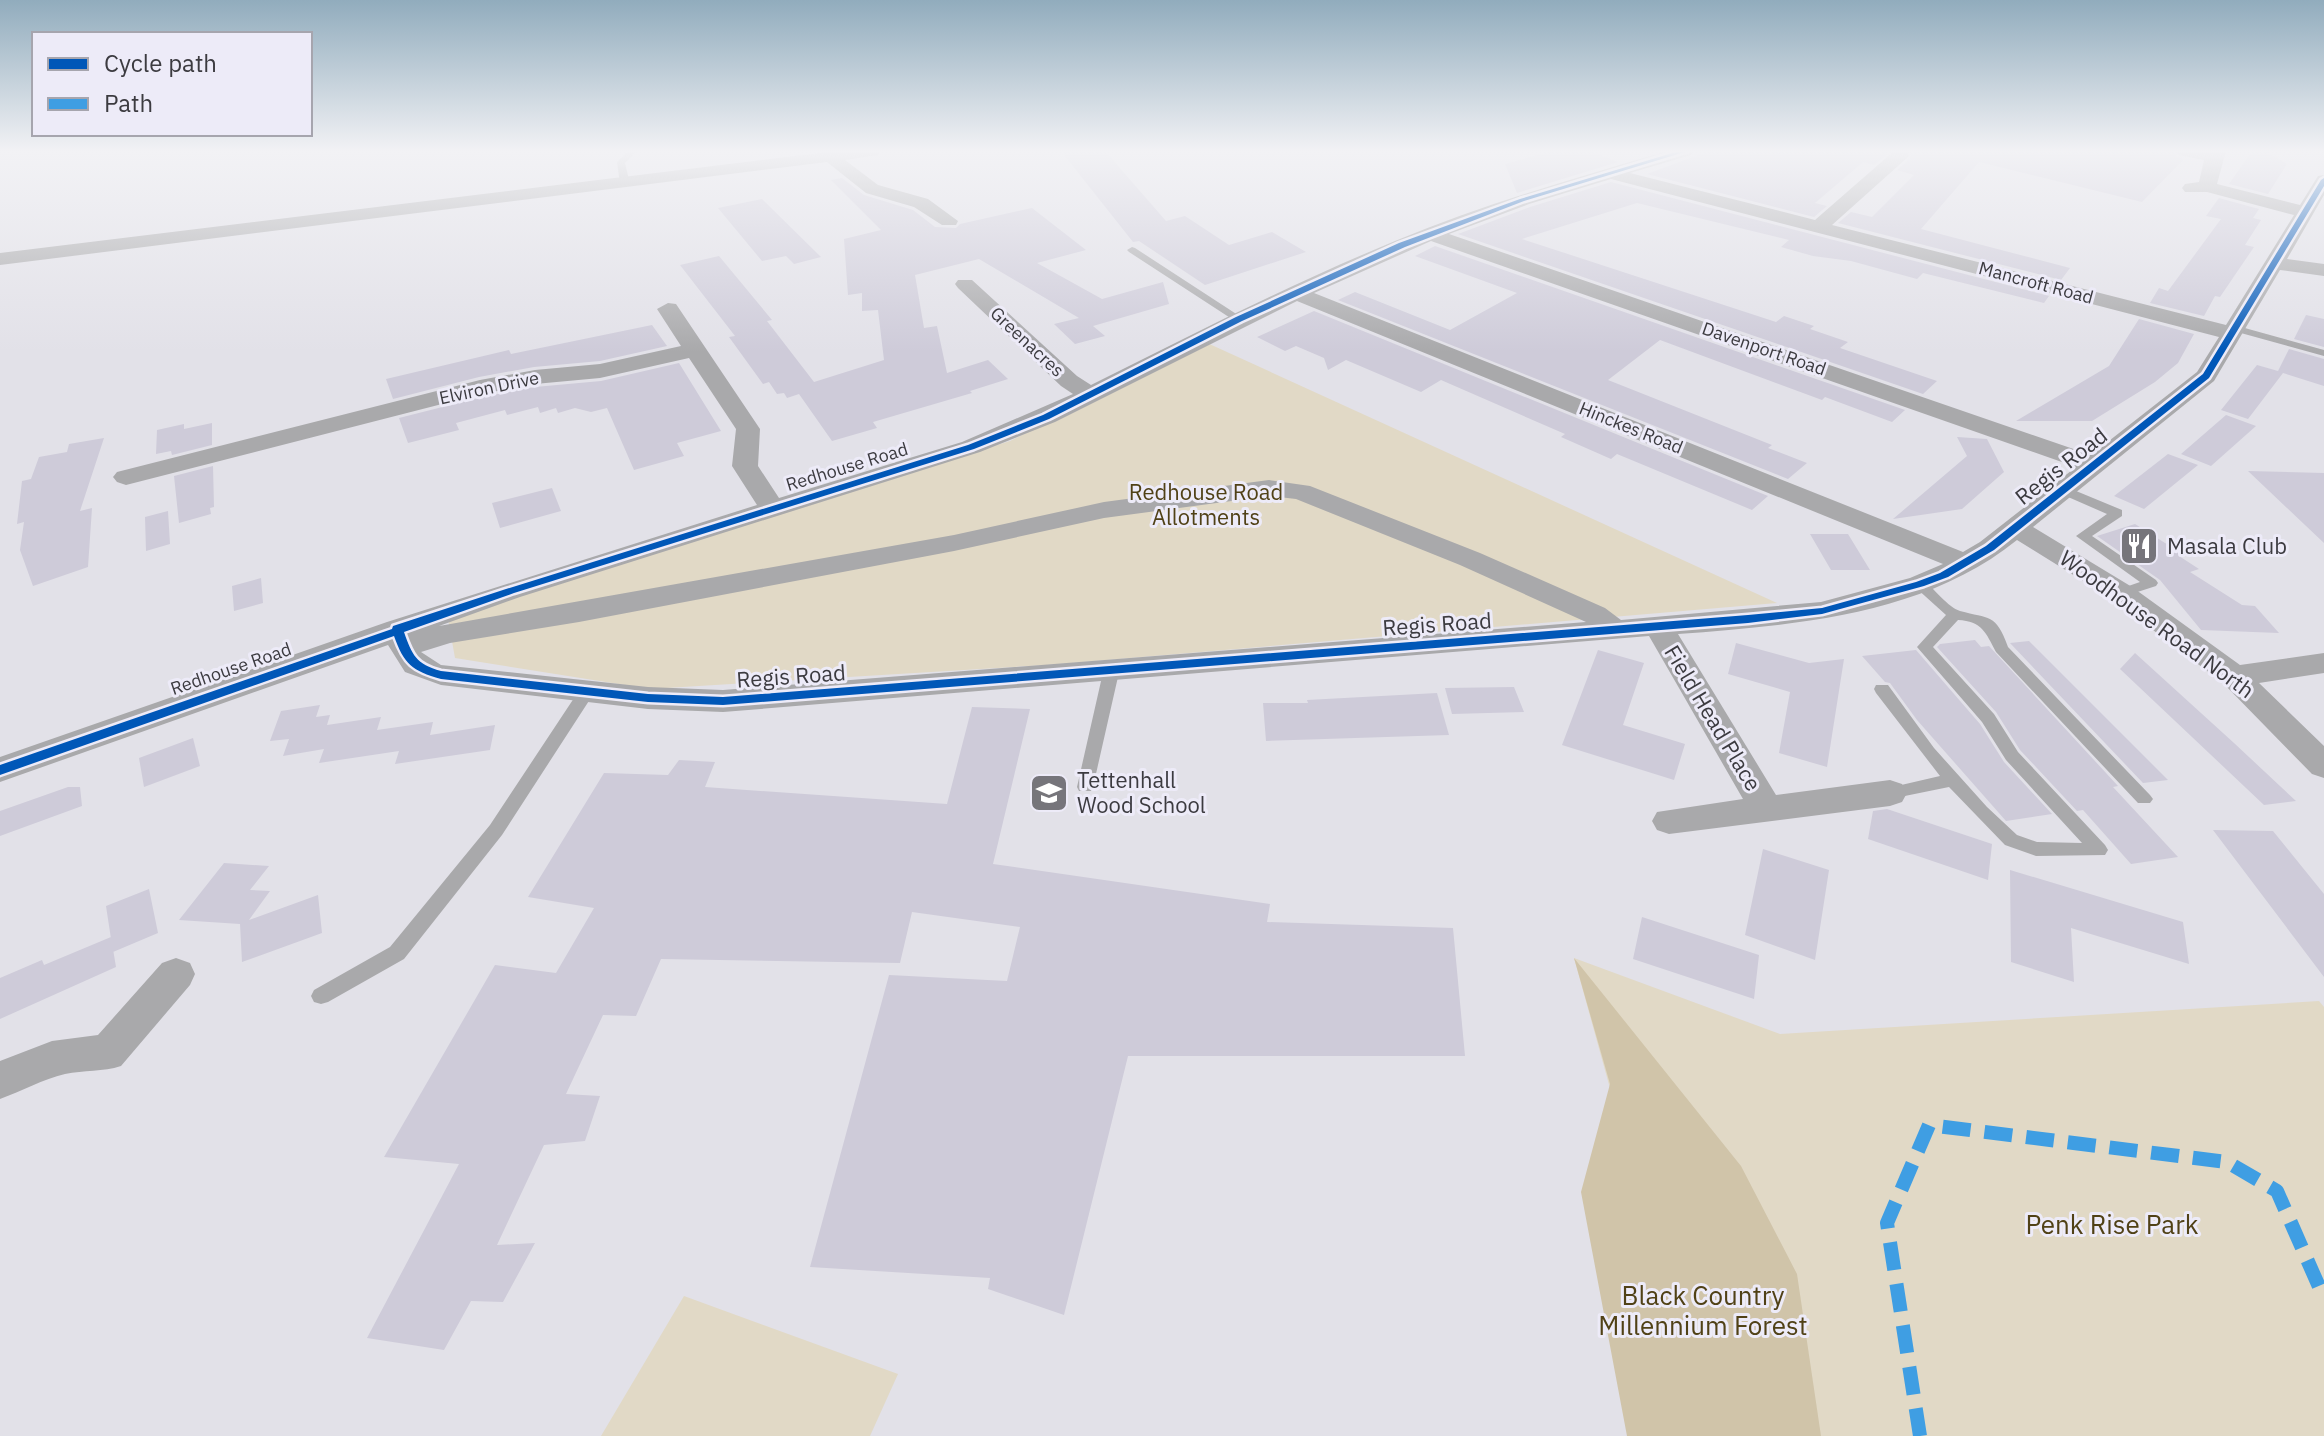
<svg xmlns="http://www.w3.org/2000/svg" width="2324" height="1436" font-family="'IBM Plex Sans',sans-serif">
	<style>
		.green { fill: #e1d9c6 }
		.forest { fill: #d0c4a9 }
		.building { fill: #cecbd9 }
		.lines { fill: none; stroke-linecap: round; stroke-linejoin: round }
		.service { fill: #a9a9ab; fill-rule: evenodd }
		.minor { fill: #a9a9ab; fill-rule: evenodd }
		.quiet { stroke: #3f9ee3; stroke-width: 14; stroke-dasharray: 28 14; stroke-linecap: butt }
		.cycleway-casing { stroke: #edebf8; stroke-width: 5 }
		.cycleway { fill: #0057b8; fill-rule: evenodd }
		.labels { text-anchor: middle; stroke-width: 6; stroke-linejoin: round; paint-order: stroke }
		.far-street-label { font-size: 18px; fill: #3c3b40; stroke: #edebf8 }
		.street-label { font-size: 22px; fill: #3c3b40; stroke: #edebf8 }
		.park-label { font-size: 22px; fill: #504116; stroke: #edebf8 }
		.poi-label { font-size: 22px; fill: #3c3b40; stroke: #edebf8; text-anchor: start }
		.near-park-label { font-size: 26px; fill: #504116; stroke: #edebf8 }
	</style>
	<rect width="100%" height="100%" fill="#e2e1e8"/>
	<!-- green -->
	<path class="green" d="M1205 342 1777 603 1047 665 650 689 455 658 448 619 544 585 1010 441Z
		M1574 958 1780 1034 2319 1001 2324 1007V1436H1706Z
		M684 1296 898 1374 870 1436H601Z"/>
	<!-- forest -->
	<path class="forest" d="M1574 958 1741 1166 1797 1274 1821 1436H1627L1581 1192 1610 1084Z"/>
	<!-- building -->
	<path class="building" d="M1061 151H1105L1166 221 1185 216 1229 245 1272 232 1306 252 1205 285 1139 241 1133 242Z
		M1552 151H1591L1618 162 1517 193 1505 164Z
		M1709 151H1890L1874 165 1863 162 1815 203 1827 206 1814 217 1647 174Z
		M1912 151H2173L2177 157 2184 159 2142 202 1979 162 1921 229 2070 268 2061 280 1838 223 1851 212 1872 217 1914 175 1897 170 1910 159Z
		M2252 151H2265L2287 164 2268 194 2229 184Z
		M842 178 864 195 913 210 935 227 956 228 960 224 1032 208 1086 250 1037 263 1102 299 1163 282 1169 304 1093 326 1105 336 1075 344 1054 324 1079 318 979 259 915 275 924 328 937 326 947 373 988 360 1008 379 970 391 972 393 873 422 877 428 832 441 799 394 787 398 784 393 777 394 769 382 763 384 729 337 735 336 680 265 719 256 772 320 767 321 814 382 884 360 878 310 862 311V293L848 295 844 239 881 230 831 180Z
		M1611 182 2049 296 2044 303 1923 273 1917 279 1851 261 1813 256 1781 247 1789 240 1637 203 1522 239 1776 322 1784 316 1814 326 1810 329 1848 342 1840 348 1937 381 1923 394 1458 234 1530 207Z
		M2219 198 2259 209 2253 218 2261 220 2245 245 2254 247 2220 297 2215 296 2204 316 2150 303 2159 288 2168 291 2221 219 2206 216Z
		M762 199 821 257 794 264 786 256 762 261 718 208Z
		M1435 246 1905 410 1892 422 1825 397 1822 400 1660 340 1608 380 1772 445 1768 448 1807 463 1788 479 1338 300 1355 292 1450 330 1517 293 1415 256Z
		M1314 311 1768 496 1752 510 1617 454 1611 459 1561 437 1565 434 1441 380 1421 392 1346 360 1328 370 1324 358 1296 346 1285 351 1257 337Z
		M2306 315 2324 319V347L2294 339Z
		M2139 319 2194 334 2178 363 2155 382 2092 421H2016L2109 366Z
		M652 325 667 346 600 361 534 367 479 377 393 399 386 379 509 350 511 354Z
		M2289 349 2324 359V386L2283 373 2248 419 2221 410 2257 365 2278 371Z
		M679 363 721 431 677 443 684 456 634 470 607 408 591 412 575 408 558 413 556 408 540 413 538 407 507 415 505 410 456 423 459 430 408 443 399 418 482 397 535 387 601 381Z
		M2226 415 2256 426 2211 466 2181 454Z
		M212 423V445L172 455 171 451 156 454 157 430 184 424V429Z
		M1957 437 1987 439 2004 472 1962 509 1893 519 1967 456Z
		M104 438 80 511 92 508 88 567 33 586 20 550 24 522 17 524 22 481 31 479 39 457 67 452 69 444Z
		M2168 454 2198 465 2144 509 2114 496Z
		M213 466 214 507 210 508 211 514 179 523 174 476Z
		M2248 471 2324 473V543Z
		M552 488 561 511 500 528 492 503Z
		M168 511 170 544 146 551 145 517Z
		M2135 524 2184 555 2179 556 2199 569 2190 572 2242 605 2255 606 2279 633 2201 630 2160 580 2097 536Z
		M1810 534H1848L1870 570H1831Z
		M261 578 263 603 234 611 232 586Z
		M1975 640 1981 647 1989 646 2118 786 2113 787 2178 857 2131 864 2083 810 2077 811 2020 750 1996 712 1937 647 1940 644Z
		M2029 641 2168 780 2143 783 2010 643Z
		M1736 643 1809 663 1844 659 1827 767 1779 753 1790 692 1728 674Z
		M1598 650 1644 663 1623 725 1685 744 1674 780 1562 745Z
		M1916 650 1980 724 2004 762 2052 814 2006 821 1917 720 1890 683 1885 682 1862 656Z
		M2135 653 2234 743 2296 801 2264 805 2120 669Z
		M1514 687 1524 712 1452 714 1445 688Z
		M1437 693 1449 735 1266 741 1263 703H1308L1307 700Z
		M320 705 316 717 330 715 327 725 381 717 377 730 433 722 430 735 495 725 490 750 422 760 395 764 399 751 319 763 324 749 283 756 289 739 270 741 281 711Z
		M972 707 1030 709 993 864 1270 904 1267 922 1453 928 1465 1056H1128L1064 1315 988 1289 990 1278 810 1267 889 975 1007 981 1020 927 912 912 900 963 661 959 636 1016 603 1015 566 1094 600 1096 585 1141 544 1145 497 1245 535 1243 503 1302 471 1301 444 1350 367 1338 459 1164 384 1157 495 965 556 973 594 908 528 897 604 773 668 775 679 760 715 762 705 787 947 804Z
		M193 738 200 766 144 787 139 758Z
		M68 787H80L82 806 0 836V811Z
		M1887 809 1992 844 1988 880 1868 839 1873 811Z
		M2213 830 2273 831 2324 894V977Z
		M1763 849 1829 870 1815 960 1745 935Z
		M224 863 269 866 250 890 270 891 249 920 318 895 322 933 242 962 240 924 179 920Z
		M2010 870 2183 922 2189 964 2071 928 2074 982 2011 962Z
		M149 889 158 933 113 952 106 906Z
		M1642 917 1759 955 1754 999 1633 959Z
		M111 937 116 967 0 1019V978L42 960 44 965Z"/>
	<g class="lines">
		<!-- service -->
		<path class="service" d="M628 151H637L625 163 630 184 625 187 620 184 617 162Z
			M1132 247 1135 248 1244 319 1235 321 1129 252 1127 250Z
			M2234 325 2324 350V356L2230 330V326Z
			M2064 486 2122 510V516L2092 536 2156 580 2158 583 2156 586 2122 597 2117 596 2115 593 2117 590 2140 582 2076 536 2107 514 2059 493V487Z
			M1920 580 1925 581C1934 589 1948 607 1960 611 1989 619 1996 613 2008 647L2150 795 2153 799 2150 803H2138L1996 652C1986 633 1982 621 1958 620L1933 647 1994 714 2018 752 2105 845 2108 850 2105 855 2036 856 2005 845 1949 787 1890 799 1884 797 1882 793 1884 789 1940 776 1876 693 1874 689 1876 685H1888L1934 748 1987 807 2017 835 2037 842 2082 843 2006 760 1982 722 1917 647 1946 615 1915 587 1913 584 1915 581Z
			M1112 663 1120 668 1093 787 1091 791H1079L1077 787 1104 668Z
			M588 685 596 690 502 835 404 959 328 1002 321 1004 314 1002 311 996 314 990 390 947 490 825 582 686Z"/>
		<!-- minor -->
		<path class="minor" d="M836 151H880L878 155 845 160 878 185 928 199 958 221 956 225H942L914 207 866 193 827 162 0 265V253Z
			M1667 151H1694L1691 155 1630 173 1815 220 1894 151H1909L1908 157 1832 225 2226 325 2294 215 2207 192H2185L2182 188 2185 184 2199 182 2204 160 2179 155 2176 151H2226L2217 184 2300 205 2318 176 2324 175V195L2287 259 2324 264V276L2280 270 2214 381 2033 527 2132 587 2240 665 2324 653V673L2259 683 2324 746V778L2312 774 2223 683 2112 599 2017 540C1923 616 1794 625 1678 634L1776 795 1890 780 1902 784 1907 793 1902 802 1890 806 1669 834 1657 830 1652 821 1657 812 1743 799 1649 636 723 712 648 709 441 685 405 672 388 645 0 782V757L387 622 757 505 732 466 736 429 689 358 600 378 535 384 481 394 126 485 117 482 113 477 117 472 480 380 535 370 600 364 681 346 657 309 668 303 676 304 760 429 758 466 779 498 962 442 1073 394 1061 386 958 288 955 284 958 280H972L1077 376 1091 385C1191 335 1291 284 1395 241 1484 204 1576 178 1667 151ZM1611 179 2219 337 2197 372 2091 455 1449 234 1529 204ZM1431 241 2076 467 1980 542 1963 552 1314 293ZM1297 301 1943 564 1910 578 1821 602 1621 620 1605 608 1480 553 1310 486 1269 480 1104 502 954 535 439 626 520 597 980 452 1055 422ZM1269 496 1296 499 1460 565 1586 622 723 690 648 687 441 665 421 652 450 643 579 622 954 551 1104 518Z
			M176 958 190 963 195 974 190 985 121 1066C103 1072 84 1070 65 1074 43 1079 22 1091 0 1099V1061L52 1041 98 1035 162 963Z"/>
		<!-- quiet -->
		<path class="quiet" d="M1920 1436 1887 1223 1929 1125 2227 1162 2277 1191 2324 1298"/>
		<defs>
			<path id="cycleway" d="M1679 151H1688L1524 201 1405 247 1242 321 1049 419 974 449 514 593 404 632C412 655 416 664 441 671L648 694 723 697 1748 615 1822 608 1916 582 1940 573 1986 546 2203 374 2321 180 2324 178V186L2209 378 1994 550 1948 577 1924 586 1822 614 1748 623 723 705 648 702 441 679C412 671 404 664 394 636L0 775V765L392 629 393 626 506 589 968 445 1043 415 1236 317 1399 243 1520 199Z"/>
		</defs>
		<!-- cycleway casing -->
		<use href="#cycleway" class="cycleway-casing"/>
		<!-- cycleway -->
		<use href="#cycleway" class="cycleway"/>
	</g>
	<!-- sky -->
	<linearGradient id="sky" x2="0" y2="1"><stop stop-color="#91acbd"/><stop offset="0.43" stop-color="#f2f2f5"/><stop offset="1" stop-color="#f2f2f5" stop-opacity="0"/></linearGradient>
	<rect width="2324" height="352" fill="url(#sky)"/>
	<!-- icons -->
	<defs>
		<symbol id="restaurant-square" viewBox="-11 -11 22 22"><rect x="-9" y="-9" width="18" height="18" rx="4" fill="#76757b" stroke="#edebf8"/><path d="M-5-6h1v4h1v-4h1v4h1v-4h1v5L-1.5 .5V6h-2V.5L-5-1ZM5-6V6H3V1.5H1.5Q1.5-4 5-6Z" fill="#fff"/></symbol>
		<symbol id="school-square" viewBox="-11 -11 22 22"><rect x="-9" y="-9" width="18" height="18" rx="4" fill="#76757b" stroke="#edebf8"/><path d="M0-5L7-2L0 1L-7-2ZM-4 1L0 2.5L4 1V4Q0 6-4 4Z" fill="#fff"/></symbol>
	</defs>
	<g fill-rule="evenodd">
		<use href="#restaurant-square" x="2117" y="524" width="44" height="44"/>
		<use href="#school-square" x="1027" y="771" width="44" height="44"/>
	</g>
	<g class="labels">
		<!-- far-street labels -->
		<g class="far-street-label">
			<text transform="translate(2036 283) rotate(15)" y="6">Mancroft Road</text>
			<text transform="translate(1027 342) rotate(43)" y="6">Greenacres</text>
			<text transform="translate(1764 349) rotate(19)" y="6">Davenport Road</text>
			<text transform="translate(489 388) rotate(-12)" y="6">Elviron Drive</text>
			<text transform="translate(1631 428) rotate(22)" y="6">Hinckes Road</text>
			<text transform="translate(847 467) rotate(-17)" y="6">Redhouse Road</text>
			<text transform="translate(231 669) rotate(-19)" y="6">Redhouse Road</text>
		</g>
		<!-- street labels -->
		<g class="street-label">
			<text transform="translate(2061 466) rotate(-38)" y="8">Regis Road</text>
			<text transform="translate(1437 624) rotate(-4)" y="8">Regis Road</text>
			<text transform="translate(2157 624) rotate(36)" y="8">Woodhouse Road North</text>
			<text transform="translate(791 676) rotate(-4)" y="8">Regis Road</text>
			<text transform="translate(1713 718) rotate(59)" y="8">Field Head Place</text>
		</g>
		<!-- park labels -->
		<g class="park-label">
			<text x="1206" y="500">Redhouse Road<tspan x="1206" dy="25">Allotments</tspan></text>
		</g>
		<!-- poi labels -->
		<g class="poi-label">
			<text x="2167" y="554">Masala Club</text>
			<text x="1077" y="788">Tettenhall<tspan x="1077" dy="25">Wood School</tspan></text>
		</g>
		<!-- near-park labels -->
		<g class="near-park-label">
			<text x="2112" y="1234">Penk Rise Park</text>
			<text x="1703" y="1305">Black Country<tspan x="1703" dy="30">Millennium Forest</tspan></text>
		</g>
	</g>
	<!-- legend -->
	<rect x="32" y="32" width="280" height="104" fill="#edebf8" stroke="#a6a5ae" stroke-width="2"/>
	<rect x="48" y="58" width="40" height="12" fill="#0057b8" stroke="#a6a5ae" stroke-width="2"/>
	<text x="104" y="72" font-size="24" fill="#3c3b40">Cycle path</text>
	<rect x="48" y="98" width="40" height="12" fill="#3f9ee3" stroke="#a6a5ae" stroke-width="2"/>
	<text x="104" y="112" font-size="24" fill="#3c3b40">Path</text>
</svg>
